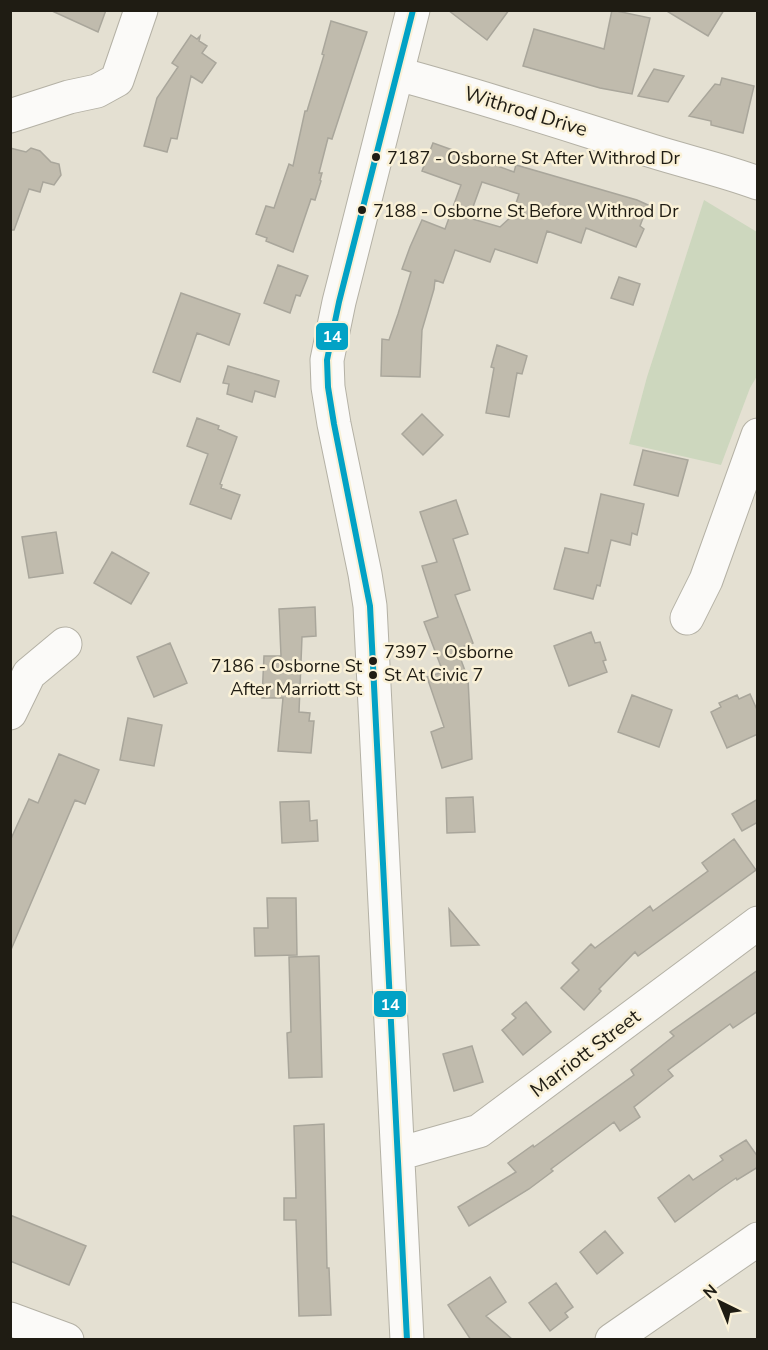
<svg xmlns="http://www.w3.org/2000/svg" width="768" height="1350" font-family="'Nunito Sans',sans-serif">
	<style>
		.green { fill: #cdd7be }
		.building { fill: #c0bbad; stroke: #a9a69b; stroke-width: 1.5; fill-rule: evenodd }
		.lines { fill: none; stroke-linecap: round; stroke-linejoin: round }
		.minor-casing { stroke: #b4b1a5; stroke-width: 35 }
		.minor { stroke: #fbfaf8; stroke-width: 33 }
		.bus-1-casing { stroke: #faf1d7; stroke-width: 10 }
		.bus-1 { stroke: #02a2c5; stroke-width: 6 }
		.bus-dot { fill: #1f1c13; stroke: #faf1d7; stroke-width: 2 }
		.labels { text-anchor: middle; stroke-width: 5; stroke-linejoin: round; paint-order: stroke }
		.bus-label { font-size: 18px; fill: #1f1c13; stroke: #faf1d7; text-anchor: start }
		.street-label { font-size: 20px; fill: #1f1c13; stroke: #faf1d7 }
		.line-badge { stroke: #faf1d7; stroke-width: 2 }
		.badge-label { font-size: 16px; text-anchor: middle; font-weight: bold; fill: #fff }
	</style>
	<rect width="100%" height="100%" fill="#e4e0d2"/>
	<!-- green -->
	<path class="green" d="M704 200 757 232V376L750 388 721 465 629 444 647 377Z"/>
	<!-- building -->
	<path class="building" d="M50 10H106L98 32Z
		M448 10H509L487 40Z
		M612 10 650 18 632 94 600 88 523 66 534 29 604 49Z
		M665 10H724L708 36Z
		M331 21 367 32 332 139 328 138 319 173H322L320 180 321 181 315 200 311 199 293 252 266 241 267 238 256 234 266 206 274 208 289 164 293 166 305 111H307L324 55 322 54Z
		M191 35 197 39 200 36 199 41 207 46 202 53 216 63 202 83 191 76 177 139 171 138 167 152 144 146 157 98 178 67 172 63Z
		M654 69 684 76 668 102 638 96Z
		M722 78 754 86 743 133 711 125V121L689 116 715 84 720 85Z
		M433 143 514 172 516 165 637 200 648 205 640 226 644 229 636 247 586 228 581 243 547 231 537 263 495 249 490 262 455 250 443 283 435 280 434 289 422 330 420 377 381 376 382 339 389 340 398 314 411 272 402 269 410 247 422 220 445 229 461 185 422 171ZM482 182 519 194 512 216 500 227 469 218Z
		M10 148 26 152 31 148 40 151 51 162 59 164 61 175 54 185 43 182 40 192 29 189 14 230H10Z
		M278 265 308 276 300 296 296 295 290 313 264 303Z
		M619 277 640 284 633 305 611 298Z
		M181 293 240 314 229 345 197 333 180 382 153 372Z
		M497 345 527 356 522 374 517 373 509 417 486 413 494 368 491 367Z
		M228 366 279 381 275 397 255 391 252 402 227 394 229 384 223 383Z
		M422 414 443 435 423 455 402 434Z
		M197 418 219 426 218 429 237 437 220 484 222 485 221 488 240 495 231 519 190 504 208 454 187 446Z
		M643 450 688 460 678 496 634 485Z
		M601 494 644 504 637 535 632 533 630 545 611 540 600 586 597 585 593 599 554 589 565 548 588 553Z
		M456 500 468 534 453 539 470 590 455 595 473 643 457 649 468 679 472 759 442 768 431 732 444 727 427 677 443 672 424 622 438 617 422 566 437 562 420 512Z
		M56 532 63 573 29 578 22 537Z
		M112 552 149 573 131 604 94 583Z
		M315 607 316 636 302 637 299 712 310 713 309 721H314L311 753 278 751 283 698H262L264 656H281L279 609Z
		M591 632 595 643 600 642 606 660 603 661 607 672 569 686 554 646Z
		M170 643 187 683 154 697 137 657Z
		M750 694 758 712V734L727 748 711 712 721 707 719 703 737 695 739 699Z
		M632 695 672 710 659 747 618 732Z
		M128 718 162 725 154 766 120 760Z
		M59 754 99 770 85 804 75 800 10 952V841L29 799 38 803Z
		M473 797 475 832 447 833 446 798Z
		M758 799V822L742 831 732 814Z
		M309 801 310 821 317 820 318 841 282 843 280 802Z
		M734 839 756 870 638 956 635 952 599 989 601 991 584 1010 561 988 579 970 572 963 591 944 595 948 650 906 653 911 708 871 702 863Z
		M267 898H296L297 955 255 956 254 928H268Z
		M449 909 479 945 451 946Z
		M319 956 322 1077 289 1078 287 1033 291 1032 289 957Z
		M758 970V1011L733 1028 730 1024 668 1070 673 1076 634 1107 640 1117 620 1131 614 1122 551 1169 553 1171 529 1189 469 1226 458 1207 516 1172 508 1163 533 1145 534 1147 634 1075 631 1070 674 1036 670 1032Z
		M526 1002 551 1032 523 1055 502 1030 516 1018 512 1014Z
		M472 1046 483 1082 454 1091 443 1054Z
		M324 1124 327 1268H329L331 1315 299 1316 296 1220H284V1198H296L294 1126Z
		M746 1140 758 1157V1167L737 1180 736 1178 720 1189 675 1222 658 1198 689 1175 693 1180 723 1160 720 1156Z
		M10 1215 86 1246 69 1285 10 1261Z
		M605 1231 623 1253 597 1274 580 1252Z
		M490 1277 506 1302 486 1316 513 1340H471L448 1305Z
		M556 1283 573 1307 565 1313 568 1317 550 1331 529 1303Z"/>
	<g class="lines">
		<defs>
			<path id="minor" d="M398 74C484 97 568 125 652 151 687 162 723 170 758 183
				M10 116 69 97 97 91 117 80 141 10
				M687 618 706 580 758 435
				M10 713 29 674 65 644
				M398 1154 479 1131 758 923
				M10 1319 67 1340
				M407 1340 370 606 365 574 334 424 328 387 327 360 339 302 413 10
				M612 1340 758 1239"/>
		</defs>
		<!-- minor casing -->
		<use href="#minor" class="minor-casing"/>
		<!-- minor -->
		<use href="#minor" class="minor"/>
		<defs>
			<path id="bus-1" d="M407 1340 370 606 334 424 328 387 327 360 339 302 413 10"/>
		</defs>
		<!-- bus-1 casing -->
		<use href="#bus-1" class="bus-1-casing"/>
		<!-- bus-1 -->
		<use href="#bus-1" class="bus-1"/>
	</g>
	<!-- markers -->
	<g class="bus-dot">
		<circle cx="376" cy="157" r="5"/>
		<circle cx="362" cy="210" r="5"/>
		<circle cx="373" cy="661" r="5"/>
		<circle cx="373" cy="675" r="5"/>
	</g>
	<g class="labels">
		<!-- bus labels -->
		<g class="bus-label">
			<text x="387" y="164">7187 - Osborne St After Withrod Dr</text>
			<text x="373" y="217">7188 - Osborne St Before Withrod Dr</text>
			<text x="384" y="658">7397 - Osborne<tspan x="384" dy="23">St At Civic 7</tspan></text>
			<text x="362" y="672" text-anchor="end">7186 - Osborne St<tspan x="362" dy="23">After Marriott St</tspan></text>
		</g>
		<!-- street labels -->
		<g class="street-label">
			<text transform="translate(526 111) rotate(17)" y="7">Withrod Drive</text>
			<text transform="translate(585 1053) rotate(-37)" y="7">Marriott Street</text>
		</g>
	</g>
	<g class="line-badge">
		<rect x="315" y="322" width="34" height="29" rx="6" fill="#02a2c5"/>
		<rect x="373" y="990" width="34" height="28" rx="6" fill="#02a2c5"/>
	</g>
	<g class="badge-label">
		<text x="332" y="342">14</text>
		<text x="390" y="1010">14</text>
	</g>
	<!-- border -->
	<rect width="768" height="1350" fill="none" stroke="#1f1c13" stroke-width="24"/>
	<!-- north arrow -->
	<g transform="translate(720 1302) rotate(317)" stroke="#faf1d7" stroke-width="4.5" paint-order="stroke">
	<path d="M0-4.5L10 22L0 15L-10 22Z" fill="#1f1c13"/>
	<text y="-9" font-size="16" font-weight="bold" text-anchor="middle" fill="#1f1c13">N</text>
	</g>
</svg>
